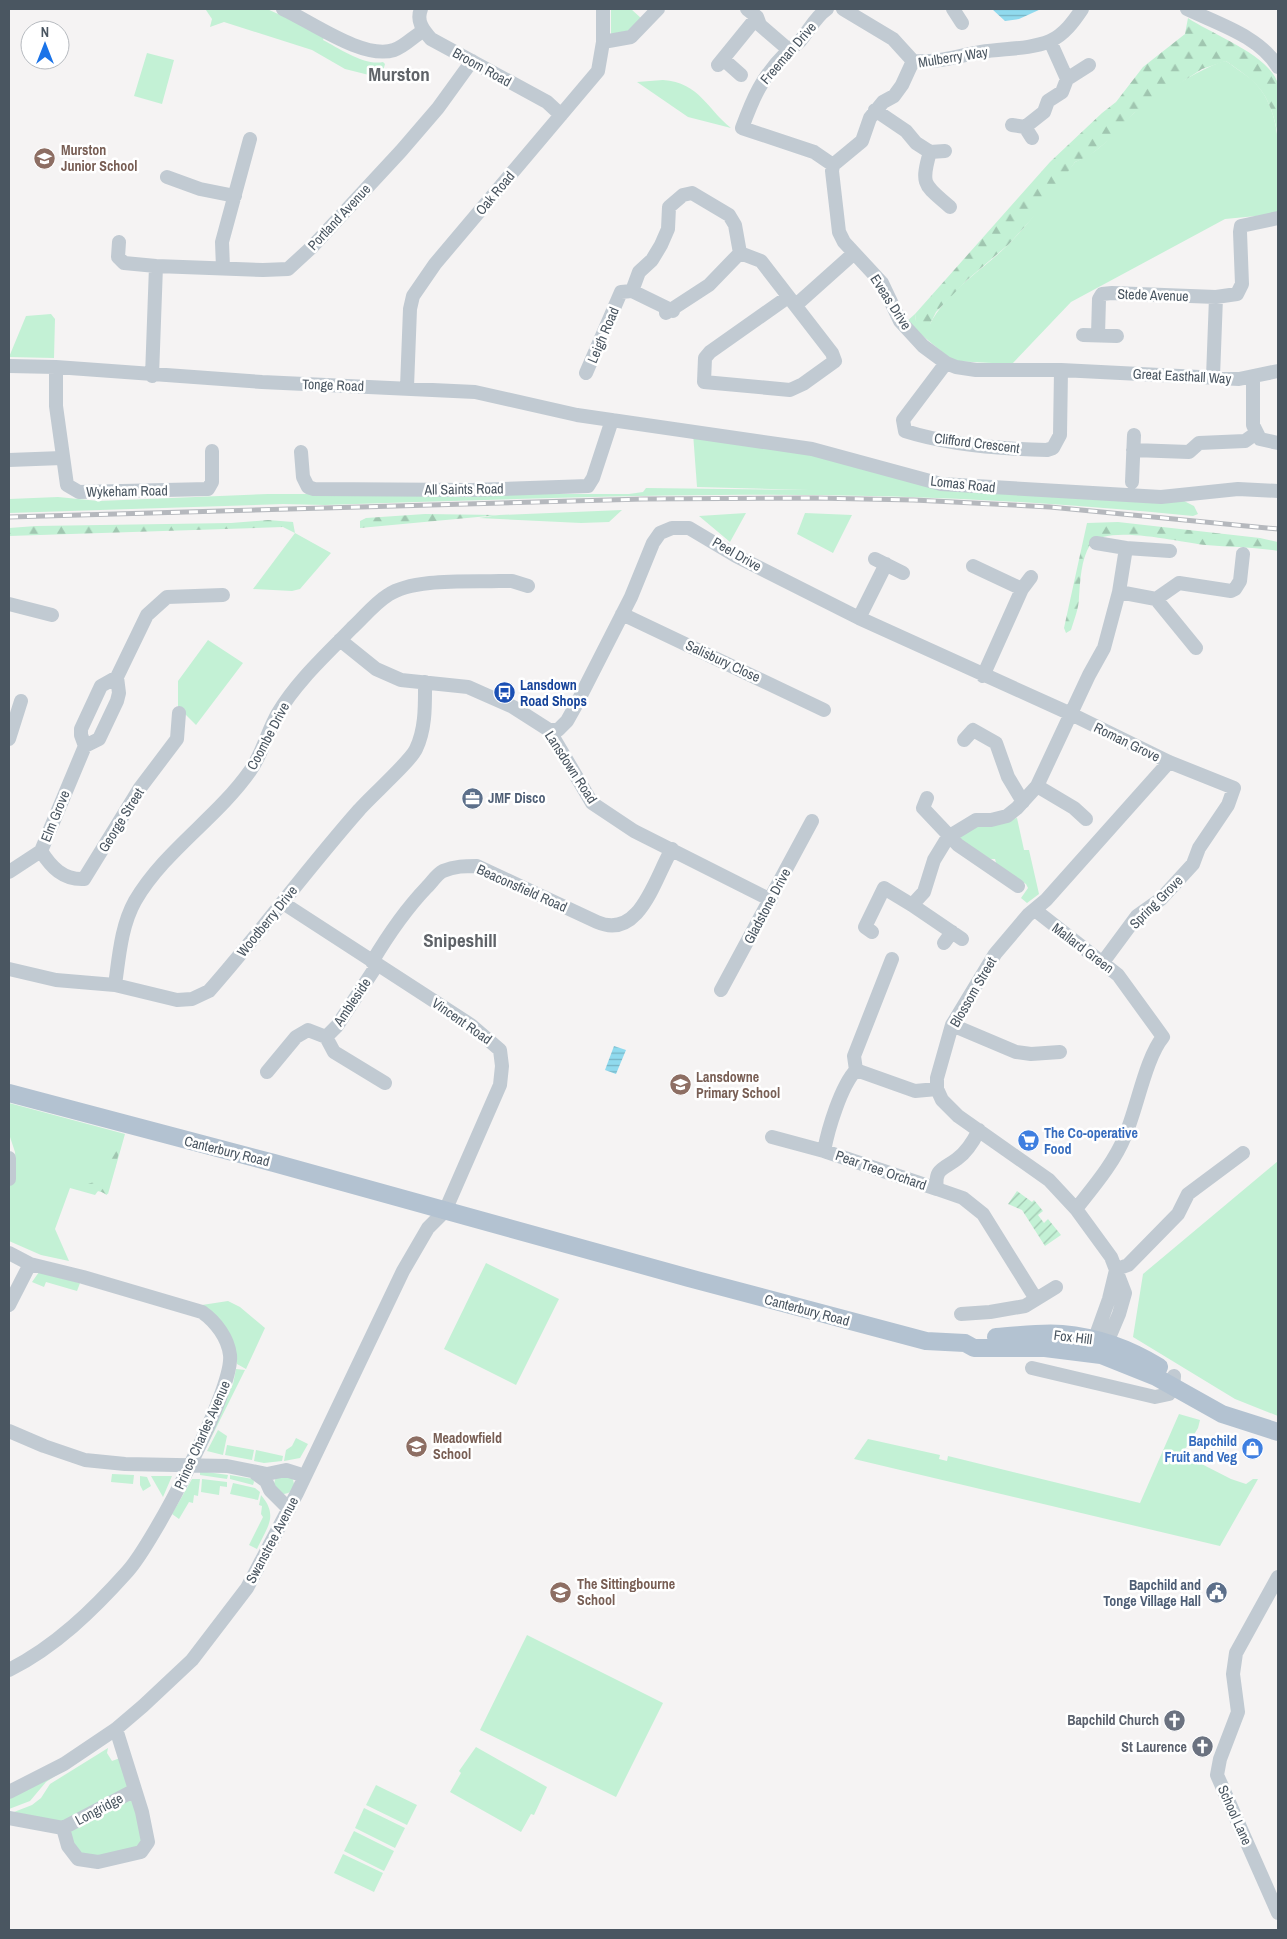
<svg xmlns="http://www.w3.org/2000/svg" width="1287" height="1939" font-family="'Archivo Narrow',sans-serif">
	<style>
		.green { fill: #c3f1d5 }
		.forest { fill: url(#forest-firs) }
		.garden { fill: url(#garden-furrows) }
		.water { fill: url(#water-rules) }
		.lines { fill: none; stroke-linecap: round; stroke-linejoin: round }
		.minor { stroke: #c1cad2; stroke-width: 14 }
		.major { stroke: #b3c2d1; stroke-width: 18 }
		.rail-casing { stroke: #b5b8bd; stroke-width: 5 }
		.rail { stroke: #fff; stroke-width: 3; stroke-dasharray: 9; stroke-linecap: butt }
		.labels { text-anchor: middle; stroke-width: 5; stroke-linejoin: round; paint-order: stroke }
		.street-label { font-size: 14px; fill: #4a5661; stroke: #fff }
		.education-label { font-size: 14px; font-weight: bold; fill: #785e54; stroke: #fff; text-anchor: start }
		.transit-label { font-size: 14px; font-weight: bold; fill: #164399; stroke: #fff; text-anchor: start }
		.service-label { font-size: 14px; font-weight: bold; fill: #4e5e75; stroke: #fff; text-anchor: start }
		.shop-label { font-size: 14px; font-weight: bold; fill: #366cbe; stroke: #fff; text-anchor: start }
		.worship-label { font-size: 14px; font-weight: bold; fill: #5b616d; stroke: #fff; text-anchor: end }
		.district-label { font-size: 19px; font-weight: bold; fill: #5f6368; stroke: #fff }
	</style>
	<defs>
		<pattern id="forest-firs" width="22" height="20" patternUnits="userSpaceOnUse" patternTransform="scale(1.25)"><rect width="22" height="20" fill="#c3f1d5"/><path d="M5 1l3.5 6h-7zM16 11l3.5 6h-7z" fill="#a0c6b0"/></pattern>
		<pattern id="garden-furrows" width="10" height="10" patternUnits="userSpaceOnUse" patternTransform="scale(1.25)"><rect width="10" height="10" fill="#c3f1d5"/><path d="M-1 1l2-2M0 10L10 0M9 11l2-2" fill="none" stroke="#a0c6b0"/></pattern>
		<pattern id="water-rules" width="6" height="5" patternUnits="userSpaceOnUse" patternTransform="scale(1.25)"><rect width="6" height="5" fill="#90daee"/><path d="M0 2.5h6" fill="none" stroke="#78b4c4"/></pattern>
	</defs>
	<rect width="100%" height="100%" fill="#f5f3f3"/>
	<!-- green -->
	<path class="green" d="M212 9H267L325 35 323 40C340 49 365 66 383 62L385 64 381 78 345 69 312 50 224 22 210 27 212 19 206 10Z
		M611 9H631L642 19 634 30 611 34Z
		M147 53 174 60 162 104 134 96Z
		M1226 61C1234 67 1243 73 1251 79 1287 111 1278 170 1278 214L1225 219 1071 302 1012 364 953 361 906 322 915 314 916 321 930 324C949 289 983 270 1010 243 1034 218 1054 189 1075 162 1102 151 1113 134 1133 114 1146 102 1209 63 1226 61Z
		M663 80C700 83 706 108 731 128L688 117 637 82Z
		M51 314 55 319 54 358 9 357 26 316Z
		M693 433 827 455 940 490 1184 501 1194 506 1198 514 1193 516C1035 500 876 493 718 495 587 496 456 501 325 505L283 504 9 513V499L58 497 99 501 268 494H629L643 492 646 488 810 490 697 487Z
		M622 510 609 522 581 523 479 518 499 515Z
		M746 513 730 542 699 516Z
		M805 513 852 515 833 553 797 534Z
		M295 533 331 553 300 589 292 591 253 589Z
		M208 640 243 663 196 725 178 707V681Z
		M1017 818 1024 850H1029L1039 894 1027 903 1021 898 1028 888 1026 884 997 866 995 859H990L958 838 968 829Z
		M9 1103 125 1134 108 1194 98 1191 95 1195 70 1188 55 1229 69 1261 41 1255 9 1241V1188L16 1170 15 1152 9 1134Z
		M1278 1161V1416L1235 1399 1133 1337 1143 1274Z
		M486 1263 559 1299 516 1385 444 1349Z
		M39 1272 80 1283 77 1291 46 1282 44 1287 32 1282Z
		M228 1301 240 1307 265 1328 246 1369 237 1364C233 1342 221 1319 202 1305Z
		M236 1369 245 1370 205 1450 233 1384Z
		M1179 1414 1200 1420 1198 1428 1182 1454 1231 1479 1246 1484 1253 1479H1258L1220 1546 854 1459 868 1439 940 1455 939 1459 947 1461 948 1456 1140 1503Z
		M218 1430 227 1436 223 1455 207 1451Z
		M296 1438 308 1444 300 1458 284 1461 286 1450 292 1446Z
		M227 1445 254 1450 252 1460 225 1455Z
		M256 1450 283 1456 282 1461 264 1463 254 1461Z
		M200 1471 228 1475 227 1479 200 1475Z
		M112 1474 134 1475 133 1484 111 1482Z
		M274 1484a10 10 0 1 1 20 0a10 10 0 1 1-20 0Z
		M230 1475 253 1479 254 1482 253 1485 230 1479Z
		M140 1476 147 1477 151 1486 143 1491 140 1485Z
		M151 1476H172L163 1497Z
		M192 1479H200L198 1496 194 1495 193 1503 189 1502 179 1519 172 1514Z
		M202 1479 227 1482V1487L220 1486 219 1495 201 1492Z
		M233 1483 255 1488 260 1492 258 1500 230 1494Z
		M261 1495C279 1516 267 1527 257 1549L249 1545 263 1517 261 1514 262 1506 259 1505Z
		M527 1635 663 1703 616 1797 480 1730Z
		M103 1745 46 1782 30 1801 9 1809V1798Z
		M476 1747 547 1787 534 1815 531 1814 521 1832 450 1792 461 1773 459 1771Z
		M108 1748 107 1753 112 1761 120 1758 142 1812 141 1852 78 1859 64 1825 14 1812 32 1805 41 1798 50 1784Z
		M376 1785 417 1805 407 1825 366 1805Z
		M364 1808 405 1828 395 1848 355 1828Z
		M354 1831 394 1851 384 1871 344 1851Z
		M343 1854 383 1873 374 1892 334 1873Z"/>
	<!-- forest -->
	<path class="forest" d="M1188 18C1211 34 1270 55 1278 84 1282 96 1278 121 1278 135 1269 93 1261 85 1226 61L1202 69 1134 113 1114 136 1089 156 1075 162 1047 202 1009 244 967 280 936 312 930 324 922 326 916 321 915 314 1050 162 1102 113 1116 102 1143 67 1185 34Z
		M425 514 499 515 360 528V521L366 518Z
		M268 520 293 522 295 533 283 527 9 536V528L36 526 231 523Z
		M1118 522 1260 538 1278 542V551C1254 547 1230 547 1206 545 1182 543 1105 523 1090 545 1081 559 1080 582 1079 597 1079 608 1074 620 1071 630L1066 633 1064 628 1087 523Z
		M113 1141 121 1144 115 1168 109 1163V1146Z
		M102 1179 109 1182 107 1195 100 1191 86 1192 88 1184Z"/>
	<!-- garden -->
	<path class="garden" d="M1017 1191 1032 1202 1034 1200 1043 1211 1038 1215 1044 1223 1048 1219 1061 1235 1045 1246 1022 1210 1008 1204Z"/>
	<!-- water -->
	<path class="water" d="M992 9H1041L1019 19 1005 21Z
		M614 1046 626 1050 616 1074 605 1070Z"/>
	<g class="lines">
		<!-- minor -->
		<path class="minor" d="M283 9C312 22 363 60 394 50 404 47 414 36 423 31
			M421 9C416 21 423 30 431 39L547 102 561 115
			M747 9 757 17 760 25 789 50
			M827 9C815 17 809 31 800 41 795 46 789 49 785 54 762 77 753 98 742 128L814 152 833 165
			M843 9 893 39 913 61
			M953 9 962 23
			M1187 9C1218 24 1259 36 1278 67
			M603 42 631 37 658 9
			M723 59 741 75
			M913 61C939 63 956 56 981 52 1003 48 1028 50 1050 41 1064 35 1074 21 1082 9
			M718 65 757 17
			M1067 79 1089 65
			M875 110 906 131 916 143 930 152C920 186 925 185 950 207
			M1012 125 1025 127 1044 112 1048 101 1062 92 1067 79 1050 41
			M1025 127 1032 138
			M930 152 945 151
			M833 165 832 171 839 232 844 242 882 283 900 321 923 346 946 363 956 367 976 370H1061L1239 379 1278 371
			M833 165 862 141 870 118 883 102 894 96 902 85 913 61
			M167 177 200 189 235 196
			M119 242 118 257 124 263 156 266 263 270 288 269 312 247 401 151 438 108 472 61
			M223 268 222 242 250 139
			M632 291 673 311
			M796 305 853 254
			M666 313 709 285 740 253
			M1083 335 1117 336
			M1098 335 1099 299 1102 294 1112 293 1216 297 1237 294 1242 284 1240 232 1241 226 1278 218
			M946 363 903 420 905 431C949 445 1002 449 1047 450L1053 448 1060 435 1061 370
			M9 366 56 367 262 382 475 392 577 415 812 449 941 484 1161 497 1238 489 1278 491
			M56 367V406L67 485 79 492 208 489 212 482V451
			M586 373 621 292 632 291 639 272 652 260 661 245 668 229 669 207 683 195 692 193 729 215 735 225 740 253 761 261 832 353 835 361 803 384 790 390 704 382 705 358 710 352 788 297
			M152 376 156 266
			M1213 377 1216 297
			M1253 377V425L1260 439 1278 443
			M407 387 410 309 413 296 435 264 598 71 603 42V9
			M1133 450 1189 452 1199 443 1245 441 1255 434
			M301 452 303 477 308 487 314 489 472 490 588 486 593 478 612 420
			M9 460 62 458
			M1132 482 1134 435
			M1096 543 1126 548
			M875 559 903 573
			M973 566 1022 589
			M1119 592 1126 548 1170 551
			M1156 599 1179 583 1231 591 1235 589 1240 581 1243 554
			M9 604 52 615
			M622 614 824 710
			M859 618 886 564
			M340 640 376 669 401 680 468 687 513 707 549 730 592 803 634 831 771 900
			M983 676 1022 589 1031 577
			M549 730H558L567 721 576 705 631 597 653 543 660 533 672 528H689L736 556 859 618 1071 714 1169 762 1234 788 1228 805 1199 848 1193 864 1161 899 1137 916 1103 962
			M9 739 21 701
			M964 740 973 730 996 743 1008 777 1023 802
			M85 746 99 739 117 701 119 693 117 677 147 615 167 597 223 595
			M1037 786 1074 808 1086 819
			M927 798 923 808 958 845 1018 886
			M41 851C51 867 63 880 84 879L140 788 177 739 179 713
			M9 872 41 851 85 746 81 735V729L101 686 117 677
			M1035 910 1118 975 1163 1037C1146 1057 1137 1108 1125 1136 1114 1163 1094 1186 1076 1209
			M872 932 865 927 884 888 912 905
			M962 939 912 905 924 892 934 860 948 837 976 820H991L1007 816 1017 808 1037 786 1089 675 1104 648 1119 592 1156 599 1196 648
			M944 943 952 932
			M372 962C388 935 405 910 427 887 432 882 437 874 443 871 455 866 465 866 477 866L597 922C640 941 655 877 672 849
			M9 969 56 980 115 985 177 1000 192 999 209 991C261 932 307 869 359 810 371 796 410 762 416 749 426 728 425 704 425 682
			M115 985C119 957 121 926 135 901 164 851 217 818 250 771 263 753 267 732 278 713 297 681 326 655 352 628 363 618 375 603 388 595 413 578 469 582 499 581H512L528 586
			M721 990 812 821
			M952 1025 1016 1052 1031 1054 1060 1052
			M326 1037 334 1052 385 1083
			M856 1070C841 1086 828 1129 824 1151L937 1189
			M856 1070 854 1056 892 959
			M856 1070 915 1091 937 1089
			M267 1072 296 1037 308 1030 326 1037 337 1026 377 965
			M979 1130C974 1140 967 1152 957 1159 944 1169 934 1168 937 1189L963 1198 983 1214 1036 1299
			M772 1137 824 1151
			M9 1158V1179
			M9 1253 30 1264 83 1277 202 1312C216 1322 228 1338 230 1355 234 1389 153 1544 127 1572 93 1610 55 1647 9 1670
			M1117 1269 1128 1265 1178 1214 1188 1194 1243 1153
			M9 1305 30 1264
			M961 1314 990 1312 1025 1306 1056 1287
			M1091 1349 1109 1299 1116 1270
			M1103 1352 1119 1314 1125 1293 1111 1257 1076 1209 1049 1180 958 1116 942 1100 937 1089V1078L952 1025 995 954 1028 915 1046 900 1169 762
			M1032 1368 1155 1397 1169 1394 1173 1387 1174 1376
			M9 1431 44 1446 85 1460 125 1464 227 1466 267 1474 286 1470 305 1476
			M255 1473 266 1481 270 1490 289 1509
			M1278 1577 1236 1653 1233 1674 1238 1712 1220 1759 1217 1775 1278 1913
			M9 1792 64 1764 116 1729 143 1706 192 1660 247 1588 297 1493 403 1271 428 1228 445 1211 500 1085 502 1066 500 1050 471 1025 283 903
			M9 1818 63 1828 68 1846 78 1859 98 1862 141 1852 148 1842 142 1812 116 1729
			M63 1828 135 1790"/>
		<!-- major -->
		<path class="major" d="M9 1093 274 1163 689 1278 926 1341 965 1343 974 1348H1045L1101 1355 1156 1377 1222 1414 1278 1432
			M996 1337C1018 1336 1040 1332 1062 1334 1096 1337 1130 1349 1159 1367"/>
		<defs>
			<path id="rail" d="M9 517 643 499 814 498 914 500 1050 507 1278 529"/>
		</defs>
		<!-- rail casing -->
		<use href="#rail" class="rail-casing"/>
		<!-- rail -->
		<use href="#rail" class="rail"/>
	</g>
	<!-- icons -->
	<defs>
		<symbol id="school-disc" viewBox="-11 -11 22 22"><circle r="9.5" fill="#8d6e63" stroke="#fff"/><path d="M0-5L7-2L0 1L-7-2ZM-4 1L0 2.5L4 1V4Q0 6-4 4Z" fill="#fff"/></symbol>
		<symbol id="bus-disc" viewBox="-11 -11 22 22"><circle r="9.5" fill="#1a4fb4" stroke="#fff"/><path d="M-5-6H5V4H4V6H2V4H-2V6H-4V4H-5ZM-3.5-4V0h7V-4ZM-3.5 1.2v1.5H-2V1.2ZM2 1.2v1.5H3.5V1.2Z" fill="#fff"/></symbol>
		<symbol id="office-disc" viewBox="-11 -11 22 22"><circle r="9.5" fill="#5c6f8a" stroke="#fff"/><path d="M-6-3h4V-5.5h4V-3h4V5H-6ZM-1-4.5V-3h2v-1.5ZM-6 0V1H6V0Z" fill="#fff"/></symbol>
		<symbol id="supermarket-disc" viewBox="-11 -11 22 22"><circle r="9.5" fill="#3f7fe0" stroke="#fff"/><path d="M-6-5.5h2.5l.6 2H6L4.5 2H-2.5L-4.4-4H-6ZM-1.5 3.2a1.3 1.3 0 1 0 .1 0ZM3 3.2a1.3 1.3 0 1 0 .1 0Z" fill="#fff"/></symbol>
		<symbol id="shop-disc" viewBox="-11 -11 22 22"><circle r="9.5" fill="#3f7fe0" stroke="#fff"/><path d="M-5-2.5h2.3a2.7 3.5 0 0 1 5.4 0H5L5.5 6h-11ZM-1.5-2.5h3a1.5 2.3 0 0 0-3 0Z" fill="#fff"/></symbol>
		<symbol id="civic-disc" viewBox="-11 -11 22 22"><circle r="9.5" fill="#5c6f8a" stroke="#fff"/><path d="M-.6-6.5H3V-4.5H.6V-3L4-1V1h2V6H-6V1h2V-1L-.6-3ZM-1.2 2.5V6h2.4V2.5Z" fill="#fff"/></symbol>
		<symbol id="church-disc" viewBox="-11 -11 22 22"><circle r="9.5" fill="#6b7280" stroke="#fff"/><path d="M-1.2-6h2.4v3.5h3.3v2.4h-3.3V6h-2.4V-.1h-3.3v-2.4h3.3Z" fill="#fff"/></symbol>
	</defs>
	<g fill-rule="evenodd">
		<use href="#school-disc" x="32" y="146" width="25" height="25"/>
		<use href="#bus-disc" x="492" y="680" width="25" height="25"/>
		<use href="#office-disc" x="460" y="786" width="25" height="25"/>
		<use href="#school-disc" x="668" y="1072" width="25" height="25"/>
		<use href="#supermarket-disc" x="1016" y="1128" width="25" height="25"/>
		<use href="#school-disc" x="404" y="1434" width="25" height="25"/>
		<use href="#shop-disc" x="1240" y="1436" width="25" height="25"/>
		<use href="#school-disc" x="548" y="1580" width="25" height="25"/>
		<use href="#civic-disc" x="1204" y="1580" width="25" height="25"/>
		<use href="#church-disc" x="1162" y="1708" width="25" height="25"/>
		<use href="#church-disc" x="1190" y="1734" width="25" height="25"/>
	</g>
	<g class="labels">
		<!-- street labels -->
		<g class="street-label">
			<text transform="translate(788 53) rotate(-49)" y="5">Freeman Drive</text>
			<text transform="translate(953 57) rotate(-9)" y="5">Mulberry Way</text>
			<text transform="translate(482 67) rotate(29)" y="5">Broom Road</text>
			<text transform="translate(495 193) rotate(-50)" y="5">Oak Road</text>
			<text transform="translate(339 217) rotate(-47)" y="5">Portland Avenue</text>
			<text transform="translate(1153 295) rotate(2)" y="5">Stede Avenue</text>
			<text transform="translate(891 302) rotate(57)" y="5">Eveas Drive</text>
			<text transform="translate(603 335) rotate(-67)" y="5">Leigh Road</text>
			<text transform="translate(1182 376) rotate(3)" y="5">Great Easthall Way</text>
			<text transform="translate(333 385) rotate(2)" y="5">Tonge Road</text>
			<text transform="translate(977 443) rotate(7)" y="5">Clifford Crescent</text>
			<text transform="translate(963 484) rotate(6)" y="5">Lomas Road</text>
			<text transform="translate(464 489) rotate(-1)" y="5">All Saints Road</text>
			<text transform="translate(127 491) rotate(-1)" y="5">Wykeham Road</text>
			<text transform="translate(737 554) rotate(30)" y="5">Peel Drive</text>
			<text transform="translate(723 661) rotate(25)" y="5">Salisbury Close</text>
			<text transform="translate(268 736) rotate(-62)" y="5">Coombe Drive</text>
			<text transform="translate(1127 742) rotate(26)" y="5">Roman Grove</text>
			<text transform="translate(571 767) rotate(57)" y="5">Lansdown Road</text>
			<text transform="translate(55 816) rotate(-68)" y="5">Elm Grove</text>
			<text transform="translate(121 820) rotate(-58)" y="5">George Street</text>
			<text transform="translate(522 888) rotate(24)" y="5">Beaconsfield Road</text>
			<text transform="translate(1156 902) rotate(-45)" y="5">Spring Grove</text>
			<text transform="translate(767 906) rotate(-62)" y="5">Gladstone Drive</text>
			<text transform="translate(267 921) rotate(-51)" y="5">Woodberry Drive</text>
			<text transform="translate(1083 948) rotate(37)" y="5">Mallard Green</text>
			<text transform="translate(973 992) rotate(-60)" y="5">Blossom Street</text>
			<text transform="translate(352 1002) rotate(-56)" y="5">Ambleside</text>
			<text transform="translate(462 1021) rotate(35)" y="5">Vincent Road</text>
			<text transform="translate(227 1151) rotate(14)" y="5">Canterbury Road</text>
			<text transform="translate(881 1170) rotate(19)" y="5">Pear Tree Orchard</text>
			<text transform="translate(807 1310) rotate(15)" y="5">Canterbury Road</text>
			<text transform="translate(1073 1337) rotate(7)" y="5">Fox Hill</text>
			<text transform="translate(202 1435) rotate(-66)" y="5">Prince Charles Avenue</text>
			<text transform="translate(272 1540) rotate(-62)" y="5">Swanstree Avenue</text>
			<text transform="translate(99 1809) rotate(-28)" y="5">Longridge</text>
			<text transform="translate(1235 1815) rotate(66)" y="5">School Lane</text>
		</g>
		<!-- education labels -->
		<g class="education-label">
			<text x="61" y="155">Murston<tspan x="61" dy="16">Junior School</tspan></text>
			<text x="696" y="1082">Lansdowne<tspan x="696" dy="16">Primary School</tspan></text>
			<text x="433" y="1443">Meadowfield<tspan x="433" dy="16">School</tspan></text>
			<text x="577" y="1589">The Sittingbourne<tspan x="577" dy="16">School</tspan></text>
		</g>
		<!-- transit labels -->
		<g class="transit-label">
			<text x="520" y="690">Lansdown<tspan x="520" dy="16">Road Shops</tspan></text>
		</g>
		<!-- service labels -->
		<g class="service-label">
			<text x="488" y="803">JMF Disco</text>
			<text x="1201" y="1590" text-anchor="end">Bapchild and<tspan x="1201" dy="16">Tonge Village Hall</tspan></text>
		</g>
		<!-- shop labels -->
		<g class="shop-label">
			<text x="1044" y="1138">The Co-operative<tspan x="1044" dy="16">Food</tspan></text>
			<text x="1237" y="1446" text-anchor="end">Bapchild<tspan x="1237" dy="16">Fruit and Veg</tspan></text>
		</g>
		<!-- worship labels -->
		<g class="worship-label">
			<text x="1159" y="1725">Bapchild Church</text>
			<text x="1187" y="1752">St Laurence</text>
		</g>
		<!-- district labels -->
		<g class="district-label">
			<text x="399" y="81">Murston</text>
			<text x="460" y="947">Snipeshill</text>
		</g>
	</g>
	<!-- border -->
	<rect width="1287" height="1939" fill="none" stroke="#4a5661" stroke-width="20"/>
	<!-- north arrow -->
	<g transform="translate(45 45)"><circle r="24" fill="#ffffff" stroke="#b7bbc0"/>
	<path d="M0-4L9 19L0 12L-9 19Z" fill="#1a73e8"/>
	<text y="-8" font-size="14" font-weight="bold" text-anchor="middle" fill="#4a5661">N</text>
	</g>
</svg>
